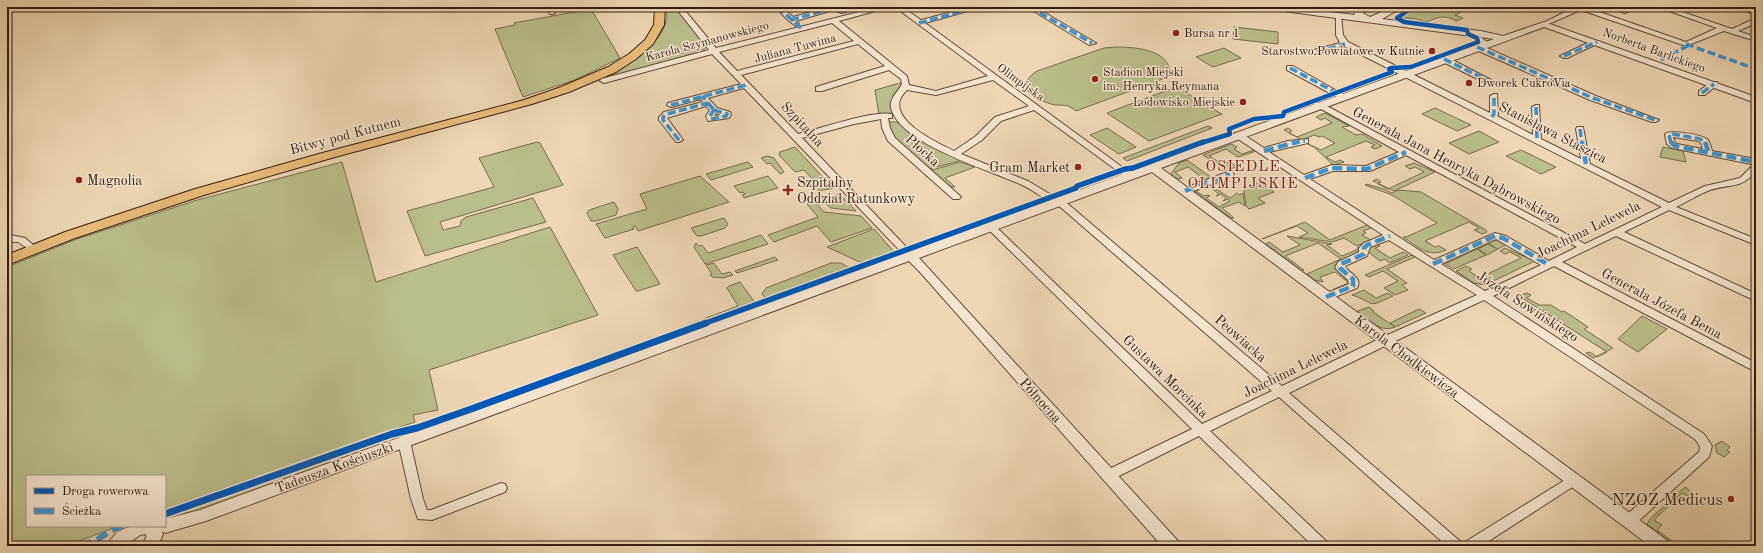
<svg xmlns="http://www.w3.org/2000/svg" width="1763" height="553" font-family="'Old Standard TT',serif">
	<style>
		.green { fill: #babe8c; stroke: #776d4e }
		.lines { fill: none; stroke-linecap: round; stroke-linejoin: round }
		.minor-casing { stroke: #634b39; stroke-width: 2 }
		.tertiary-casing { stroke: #634b39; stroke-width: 2 }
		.primary-casing { stroke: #341c10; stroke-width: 2 }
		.minor { fill: #f5e5cf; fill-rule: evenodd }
		.tertiary { fill: #f5e5cf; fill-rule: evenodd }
		.primary { fill: #e8bc7a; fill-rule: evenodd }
		.quiet-far2 { stroke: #3d94d3; stroke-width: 3.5; stroke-dasharray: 8 3.5; stroke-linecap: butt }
		.quiet-far1 { stroke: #3d94d3; stroke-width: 4.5; stroke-dasharray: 10 4.5; stroke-linecap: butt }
		.quiet { stroke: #3d94d3; stroke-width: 6; stroke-dasharray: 12 6; stroke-linecap: butt }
		.cycleway-far2-casing { stroke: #f5e5cf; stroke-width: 6 }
		.cycleway-far1-casing { stroke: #f5e5cf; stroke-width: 8 }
		.cycleway-casing { stroke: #f5e5cf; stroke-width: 10 }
		.cycleway-far2 { stroke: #0057b8; stroke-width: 4.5 }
		.cycleway-far1 { stroke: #0057b8; stroke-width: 5.5 }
		.cycleway { stroke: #0057b8; stroke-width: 7 }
		.poi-dot { fill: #8f2418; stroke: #f5e5cf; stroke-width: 1.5 }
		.labels { text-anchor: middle; stroke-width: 3; stroke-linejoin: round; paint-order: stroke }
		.far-poi-label { font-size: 12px; fill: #341c10; stroke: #f5e5cf; text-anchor: start }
		.far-street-label { font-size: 12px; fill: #341c10; stroke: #f5e5cf }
		.street-label { font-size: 14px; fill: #341c10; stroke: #f5e5cf }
		.poi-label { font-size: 14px; fill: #341c10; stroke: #f5e5cf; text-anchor: start }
		.neighbourhood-label { font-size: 15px; letter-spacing: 1px; fill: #7a1f14; stroke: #f5e5cf }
		.near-poi-label { font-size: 17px; fill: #341c10; stroke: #f5e5cf; text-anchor: end }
	</style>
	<rect width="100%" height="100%" fill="#efd7b5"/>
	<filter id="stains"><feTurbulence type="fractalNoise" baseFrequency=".005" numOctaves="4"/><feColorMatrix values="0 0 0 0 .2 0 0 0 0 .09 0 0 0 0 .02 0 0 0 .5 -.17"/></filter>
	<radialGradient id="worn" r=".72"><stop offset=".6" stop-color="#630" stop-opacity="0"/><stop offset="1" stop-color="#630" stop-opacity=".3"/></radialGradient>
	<!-- green -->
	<path class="green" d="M666 7H675L706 47 702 52 608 78 606 77C629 65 674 38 666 7Z
		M1419 7C1434 7 1447 7 1461 12L1455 15 1463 18 1457 21C1443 15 1442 16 1426 22 1417 18 1409 18 1400 18Z
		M591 9 620 58 575 80 523 97 495 29 515 25 514 23Z
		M1234 27 1278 32V44L1233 39Z
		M1116 47C1134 47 1168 49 1170 72L1173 75 1076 111C1073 109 1071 107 1068 106 1064 105 1059 105 1055 105 1037 101 1012 87 1037 71L1104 48Z
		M1224 48 1241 58 1213 67 1196 57Z
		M904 82 893 98V113L879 115 875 90Z
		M1176 87 1222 114 1149 141 1107 113Z
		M1435 108 1471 125 1457 131 1422 114Z
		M1325 113 1349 126 1342 127 1356 135 1362 134 1382 146 1375 149 1371 147 1375 145 1366 141 1326 157 1335 162 1340 160 1344 162 1333 165 1314 147 1306 143 1321 150 1335 143 1322 136 1319 137 1314 135 1302 140 1284 130 1288 128 1292 131 1289 133 1297 137 1332 123 1325 118 1321 120 1316 117Z
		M888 122H900L962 160 929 169 894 139Z
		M1208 126 1212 128 1127 161 1123 158Z
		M1107 128 1136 147 1119 154 1090 135Z
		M1479 131 1499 142 1469 154 1449 143Z
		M537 142 540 143 563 185 440 222 443 230 460 226 461 221 466 217 533 198 546 222 425 256 407 211 494 187 479 158Z
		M1231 144 1237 147 1234 149 1242 154 1254 150 1256 151 1238 157 1226 149 1209 156 1222 164 1230 161 1236 167 1228 170 1230 172 1199 183 1197 182 1204 179 1188 167 1175 172 1182 178 1177 179 1171 174 1179 163 1187 160 1212 178 1229 172 1203 155Z
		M795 147 833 188 817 191 820 187 804 170 795 172 779 155 780 152Z
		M1663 147 1683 151 1686 162 1660 157Z
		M1521 150 1556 167 1541 174 1506 156Z
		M767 156 774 158 784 172 780 174 770 163 767 164 761 158Z
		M342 162 376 282 550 227 598 315 429 370 438 410 413 415 415 422 165 509V476H27V526H119L66 546H7V267L77 239 197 200Z
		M748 162 753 167 711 180 706 174Z
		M960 162 975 167 945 178 955 187 946 186 929 171Z
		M1414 163 1435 172 1394 191 1373 181 1377 179 1381 182 1378 184 1388 189 1424 172 1415 167 1410 169 1405 166Z
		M700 176 729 202 638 231 635 226 633 227 634 229 605 238 596 224 647 209 640 194Z
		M768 176 778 188 744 198 742 195 745 194 743 192 740 193 734 186Z
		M1257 183 1264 185 1274 192 1258 198 1265 203 1249 209 1246 206 1244 190Z
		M1209 184 1230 198 1237 193 1239 195 1243 193 1245 206 1239 202 1222 208 1234 218H1231L1192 190 1200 189 1196 191 1204 196 1208 195 1210 196 1206 198 1219 207 1230 201 1228 199 1223 201 1226 198 1221 194 1216 196 1219 194 1208 186 1204 187Z
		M1366 184 1384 189 1392 193 1399 190 1421 192 1486 230 1487 232 1482 234 1474 230 1479 228 1469 222 1425 241 1435 247 1439 246 1446 250C1427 258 1419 247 1403 237H1406L1437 223 1392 195 1365 185Z
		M840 194 856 211 831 208 821 200Z
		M614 202 618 209 616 215 596 221H591L587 213 589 210Z
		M815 202 824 212 861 216 872 228 831 242 817 226 774 242 768 235 818 217 807 204Z
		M724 218 728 224 725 228 701 236H697L691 228Z
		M1305 222 1330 240 1367 225 1371 228 1363 231 1366 233 1362 235 1371 240 1357 246 1344 238 1332 242 1299 237 1308 233 1297 226 1262 239Z
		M874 229 895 253 864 264 827 247Z
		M761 235 768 244 705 264 694 247 696 243 699 246 702 245 708 253Z
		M1287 236 1332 244 1327 245 1342 256 1356 250 1358 247 1359 249V253L1335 265 1336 269 1350 278 1351 284 1335 290 1334 289 1349 283 1335 272 1320 277 1323 282 1314 280 1307 274 1341 259 1318 243 1285 256 1304 270 1302 271 1266 244 1269 242 1283 252 1300 245Z
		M1496 240 1507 244 1487 255 1478 249 1488 244 1497 249 1488 243Z
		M1376 243 1380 246 1375 248 1390 258 1403 252 1408 255 1389 263 1385 259 1380 261 1371 254 1368 250 1369 247Z
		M637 247 660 284 638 291H636L613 255Z
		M1505 248 1535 261 1485 285 1474 283 1456 271 1466 266 1472 269 1469 271 1479 278 1521 258 1510 252 1505 254 1500 251Z
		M1477 249 1486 255 1454 269 1445 264Z
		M1412 255 1415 257 1387 269 1407 283 1402 285 1408 290 1395 295 1384 288 1398 281 1383 271 1369 277 1365 275Z
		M775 257 778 260 737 273 735 271Z
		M714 263 722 274 730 272 733 275 723 278 712 277 710 275 712 274 706 265Z
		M831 263H841L851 269 766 299 762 294 766 288Z
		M740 282 756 304 662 337 661 335 738 306 727 288 729 286Z
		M1364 290 1376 298 1388 293 1393 296C1366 309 1376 303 1352 295Z
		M1527 293 1531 295 1527 298 1539 305H1551L1562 312 1564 311 1588 327 1584 329 1613 348C1606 352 1599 355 1593 358L1586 353 1590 352 1597 357 1607 352 1519 296Z
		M1369 307 1374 311 1373 312 1395 327C1380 333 1369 320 1358 311Z
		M1419 309 1426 313 1395 327 1390 323Z
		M1642 316 1667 329 1638 352 1618 339Z
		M390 436 385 444 165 523V518Z
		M1722 441 1730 447 1727 450 1730 452 1724 457 1717 453 1715 445Z
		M1685 487 1691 492 1692 497 1691 498 1682 493 1654 520 1662 525 1657 530 1679 546H1675L1647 524 1650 519Z"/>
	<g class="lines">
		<defs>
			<path id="minor" d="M546 7H552L555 13 554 14H550Z
				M675 7H682L716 48 879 7H890L839 21 907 76 909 85 936 91 988 76 895 7H902L921 20 971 7H982L925 23 1133 175 1132 177H1126L1034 110 1001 121 982 140 961 154 1028 181 1058 199H1062L1282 386 1383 337 1477 295 1389 240 1370 247 1367 256 1345 266C1349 274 1363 277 1357 288L1330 299H1322L1321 297 1322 295 1349 284 1348 280 1335 268 1338 262 1359 252V248L1364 243 1383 235 1235 137V133H1241L1264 148 1288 141 1308 139V143L1269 152 1304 175 1332 165 1366 166 1399 152 1314 105 1315 103H1321L1585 244 1662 207 1344 46 1314 54V50L1340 43 1336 35V16L1341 15 1343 35 1348 42 1490 113V96L1494 94H1497L1498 114 1497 116 1533 135 1532 107 1536 105H1539L1541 139 1581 159 1576 129 1577 127H1583L1590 164 1669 203 1705 186 1740 178 1753 165H1756L1672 148 1667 144 1665 135 1666 133C1675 131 1699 134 1707 139 1710 142 1711 147 1712 151L1756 159V172C1738 190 1732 183 1710 190 1699 194 1687 202 1676 207L1756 239V245L1669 210 1624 232 1756 294V301L1616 236 1562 262 1756 363V372L1554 266 1493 296 1704 434 1712 446 1709 457 1634 525 1629 526 1624 525 1622 521 1624 517 1699 452 1700 447 1696 440 1484 300 1391 343 1289 393 1461 542 1463 546H1447L1279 397 1210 431 1327 542 1329 546H1313L1199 436 1113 479 1109 480 1105 479 1103 475 1105 471 1192 429 987 228 985 226 987 224H993L1202 424 1272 391 1058 205 1054 204C1043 198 1033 190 1022 185 991 170 900 145 891 108 889 98 898 92 902 84L901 79 889 70 822 91H816V87L885 66 858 44 741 75 798 134C819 129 873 110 892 114V118H888L890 128 895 138 959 195 961 197 959 199H953L888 141 882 128 881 119 854 124 802 138 913 254 915 256 913 258H907L744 88 708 98 717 108 730 112 731 114 729 118 708 121 706 116 710 110 706 106 667 118 683 140 679 142H676L659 120V117L664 112 703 102 701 99 671 107 667 105 668 103 741 84 712 54 604 83 600 81 601 79 709 50ZM832 23 854 41 737 71 719 52ZM993 80 1029 106 995 117 976 136 954 151C938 143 893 123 900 100 901 96 904 93 907 90L936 95ZM716 113 721 115 714 116ZM1673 137 1698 141 1701 143 1703 149 1677 144 1675 143ZM1406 155 1577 247 1549 261 1506 236 1495 233 1434 260 1310 179 1333 171H1370ZM1496 239 1541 265 1485 291 1441 264Z
				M775 7H782L793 17 829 7 842 9 862 7 842 13 833 10 796 21 799 24 796 26 789 21Z
				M1027 7H1035L1096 43 1089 45Z
				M1575 7H1585L1686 42 1717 28 1658 7H1668L1732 29 1756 18V23L1738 31 1756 37V41L1724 31 1686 46 1581 10 1546 25 1541 24Z
				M1608 7 1624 9 1637 7 1625 13Z
				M1736 7H1745L1756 11V15Z
				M1475 33 1487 42V46H1481L1473 36V34Z
				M1594 40 1601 42 1567 58H1564L1560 56Z
				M1474 45H1480L1596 96 1659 120 1655 122H1652L1590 100 1474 49Z
				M1441 57H1447L1491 80 1487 82H1484L1441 61Z
				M1287 66H1293L1346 96 1342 98H1339L1287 70Z
				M1711 82H1717L1718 84 1705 95H1699V91Z
				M1230 171 1234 174 1233 176 1188 193H1182L1181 191 1182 189Z
				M11 235 25 238 38 249 33 252 18 242H7V236Z
				M404 436 408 438 410 441 423 499 427 510H431L501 483 505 484 507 488 505 492 432 520 418 519 411 499 398 441 400 438Z
				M1573 475 1577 476 1579 480 1577 484 1481 546H1463L1465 542Z"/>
			<path id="tertiary" d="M1265 7H1288L1355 15 1354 14 1358 8H1361L1365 10 1363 13 1370 17 1393 7H1403L1382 19 1481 31 1503 36 1544 22 1756 97V103L1544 27 1161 168 1668 541 1670 546H1650L1152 172 919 258 1178 541 1180 546H1162L919 271 909 261 206 521 165 533 162 531 163 534 158 546H141L146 538V534L140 535 125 546H107C119 521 142 526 165 526V519L200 510 1494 39 1269 9Z"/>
			<path id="primary" d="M655 7H665L664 25 653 44 636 59 616 72 569 92 532 104 335 157 204 195 75 238 7 265V255L65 232 195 189 326 152 524 100 561 87 608 67 629 54 645 40 654 25Z"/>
		</defs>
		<!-- minor casing -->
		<use href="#minor" class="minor-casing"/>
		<!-- tertiary casing -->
		<use href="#tertiary" class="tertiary-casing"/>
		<!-- primary casing -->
		<use href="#primary" class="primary-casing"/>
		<!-- minor -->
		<use href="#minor" class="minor"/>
		<!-- tertiary -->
		<use href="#tertiary" class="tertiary"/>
		<!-- primary -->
		<use href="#primary" class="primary"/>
		<!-- quiet-far2 -->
		<path class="quiet-far2" d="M778 7 802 29
			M1030 7 1092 43
			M791 20 833 8 842 11 859 7
			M919 23 979 7
			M1686 44 1756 69
			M1477 47 1593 98 1655 120
			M1317 52 1345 44
			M1564 56 1597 42
			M1444 59 1487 80
			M1661 60 1689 45
			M1290 68 1337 93
			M1702 93 1714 84
			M708 103 714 110
			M671 105 746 85
			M1536 107 1537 140
			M714 110 727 114 726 116 711 119 710 116Z
			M1492 117 1494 114V96
			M1580 129 1582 143
			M679 140 663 120V117L667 114 708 103 702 96
			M1292 143 1305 141
			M1671 143 1669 135 1673 134 1700 139 1705 143"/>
		<!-- quiet-far1 -->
		<path class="quiet-far1" d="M1582 142 1586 164
			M1671 142 1675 146 1756 162
			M1705 142 1708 151
			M1264 151 1297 142
			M1305 178 1332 168 1367 169 1406 152
			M1185 191 1230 174
			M1433 264 1495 236 1503 238 1549 265
			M1326 297 1353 286V279L1340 268 1341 264 1364 254V248L1367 245 1390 236"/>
		<!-- quiet -->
		<path class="quiet" d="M80 546 97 540 112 530 123 526"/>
		<defs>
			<path id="cycleway-far2" d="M1201 143 1230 134 1229 129 1254 119 1283 116 1284 112 1392 72 1389 69 1392 68 1411 67 1478 42 1477 38 1468 34 1467 30 1404 22 1397 18 1413 7"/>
			<path id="cycleway-far1" d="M703 324 1076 188 1077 186 1125 169 1133 168 1203 142"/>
			<path id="cycleway" d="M165 514 392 434 417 428 474 408 706 323"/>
		</defs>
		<!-- cycleway-far2 casing -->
		<use href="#cycleway-far2" class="cycleway-far2-casing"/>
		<!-- cycleway-far1 casing -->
		<use href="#cycleway-far1" class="cycleway-far1-casing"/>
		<!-- cycleway casing -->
		<use href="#cycleway" class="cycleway-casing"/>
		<!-- cycleway-far2 -->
		<use href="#cycleway-far2" class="cycleway-far2"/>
		<!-- cycleway-far1 -->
		<use href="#cycleway-far1" class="cycleway-far1"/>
		<!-- cycleway -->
		<use href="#cycleway" class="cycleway"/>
	</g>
	<!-- markers -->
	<g class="poi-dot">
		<circle cx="1176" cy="33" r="4"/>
		<circle cx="1432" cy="51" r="4"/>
		<circle cx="1095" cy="79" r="4"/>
		<circle cx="1469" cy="83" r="4"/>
		<circle cx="1243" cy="102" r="4"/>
		<circle cx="1078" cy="167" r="4"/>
		<circle cx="79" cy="180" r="4"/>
		<path d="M786 184h4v4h4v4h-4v4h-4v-4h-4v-4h4z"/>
		<circle cx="1731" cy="499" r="4"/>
	</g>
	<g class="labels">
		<!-- far-poi labels -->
		<g class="far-poi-label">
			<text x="1184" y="37">Bursa nr 1</text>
			<text x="1424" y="55" text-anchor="end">Starostwo Powiatowe w Kutnie</text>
			<text x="1103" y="76">Stadion Miejski<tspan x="1103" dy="14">im. Henryka Reymana</tspan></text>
			<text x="1477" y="87">Dworek CukroVia</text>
			<text x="1235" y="106" text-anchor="end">Lodowisko Miejskie</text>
		</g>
		<!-- far-street labels -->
		<g class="far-street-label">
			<text transform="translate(707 41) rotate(-15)" y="4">Karola Szymanowskiego</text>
			<text transform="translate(795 48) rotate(-15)" y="4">Juliana Tuwima</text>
			<text transform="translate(1654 50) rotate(20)" y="4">Norberta Barlickiego</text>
			<text transform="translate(1021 82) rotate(36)" y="4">Olimpijska</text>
		</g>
		<!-- street labels -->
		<g class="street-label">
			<text transform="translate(803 124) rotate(47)" y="5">Szpitalna</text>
			<text transform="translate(1553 132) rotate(27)" y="5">Stanisława Staszica</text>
			<text transform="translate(345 135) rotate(-15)" y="5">Bitwy pod Kutnem</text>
			<text transform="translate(923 150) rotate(42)" y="5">Płocka</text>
			<text transform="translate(1457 165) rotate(28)" y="5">Generała Jana Henryka Dąbrowskiego</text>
			<text transform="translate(1588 229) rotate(-26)" y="5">Joachima Lelewela</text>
			<text transform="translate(1662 303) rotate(28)" y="5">Generała Józefa Bema</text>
			<text transform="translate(1528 306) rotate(33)" y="5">Józefa Sowińskiego</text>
			<text transform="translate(1241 338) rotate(41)" y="5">Peowiacka</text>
			<text transform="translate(1407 356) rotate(37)" y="5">Karola Chodkiewicza</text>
			<text transform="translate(1295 368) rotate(-26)" y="5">Joachima Lelewela</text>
			<text transform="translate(1166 376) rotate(44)" y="5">Gustawa Morcinka</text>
			<text transform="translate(1041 400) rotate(48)" y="5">Północna</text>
			<text transform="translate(334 467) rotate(-20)" y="5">Tadeusza Kościuszki</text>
		</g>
		<!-- poi labels -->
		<g class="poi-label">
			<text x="1070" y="172" text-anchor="end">Gram Market</text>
			<text x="87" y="185">Magnolia</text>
			<text x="797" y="187">Szpitalny<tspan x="797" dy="16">Oddział Ratunkowy</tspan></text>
		</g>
		<!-- neighbourhood labels -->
		<g class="neighbourhood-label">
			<text x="1243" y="171">OSIEDLE<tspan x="1243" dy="17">OLIMPIJSKIE</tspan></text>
		</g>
		<!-- near-poi labels -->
		<g class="near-poi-label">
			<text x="1723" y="505">NZOZ Medicus</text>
		</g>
	</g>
	<!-- margin -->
	<rect width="1763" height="553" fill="none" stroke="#efd7b5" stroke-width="24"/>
	<rect x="8" y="8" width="1747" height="537" fill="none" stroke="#341c10" stroke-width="2"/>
	<rect x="12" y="12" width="1739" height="529" fill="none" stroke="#341c10"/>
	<!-- legend -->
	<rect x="26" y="475" width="140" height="52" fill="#f5e5cf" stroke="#a89583"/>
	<rect x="34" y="488" width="20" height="6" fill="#0057b8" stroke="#a89583"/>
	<text x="62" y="495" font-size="12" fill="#341c10">Droga rowerowa</text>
	<rect x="34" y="508" width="20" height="6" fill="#3d94d3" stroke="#a89583"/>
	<text x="62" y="515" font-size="12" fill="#341c10">Ścieżka</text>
	<rect width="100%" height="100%" filter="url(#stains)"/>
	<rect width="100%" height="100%" fill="url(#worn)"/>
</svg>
